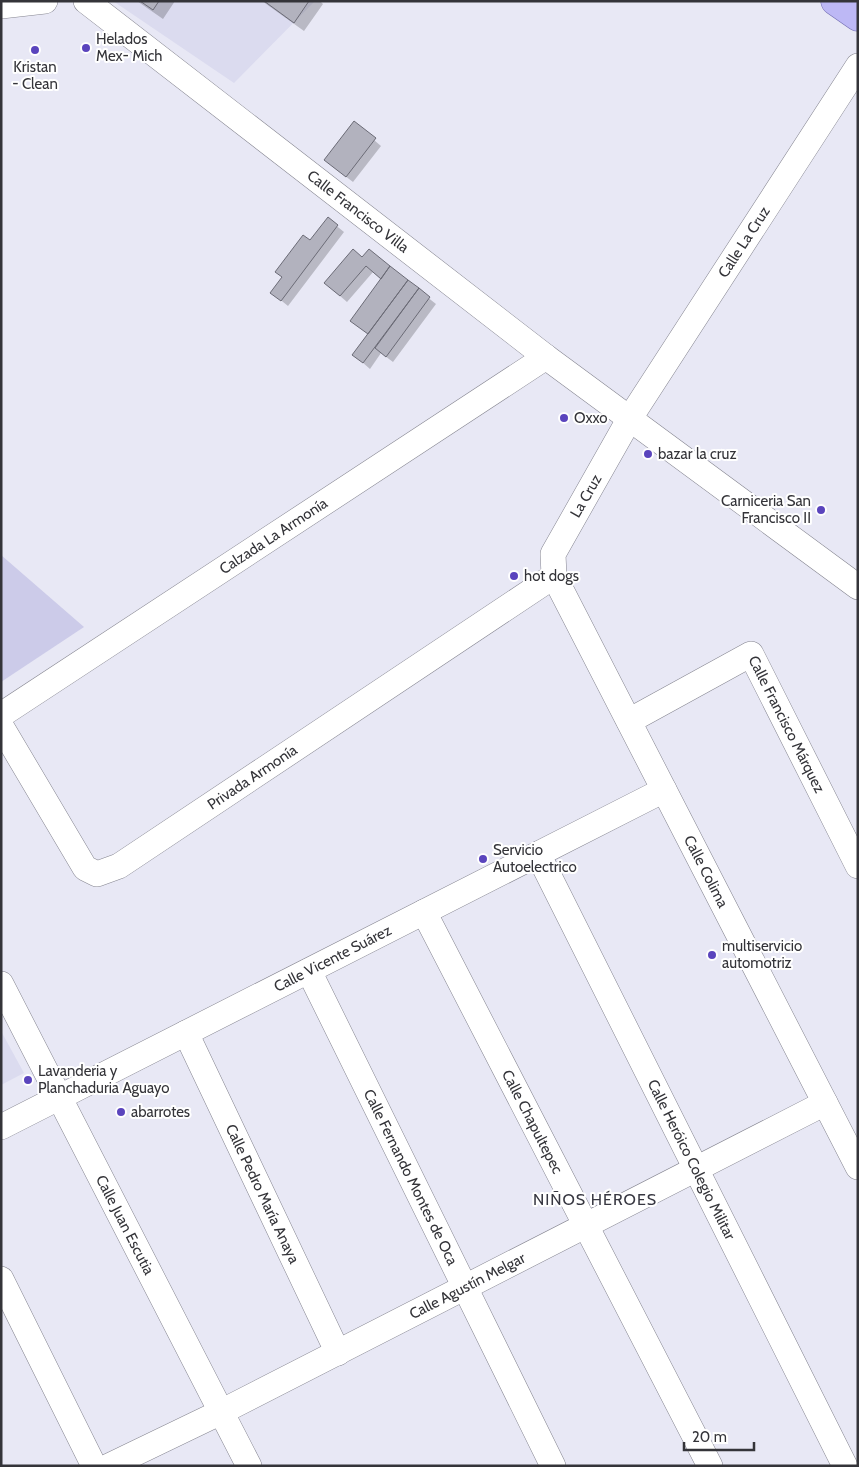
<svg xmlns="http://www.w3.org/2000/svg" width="859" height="1467" font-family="Cabin,sans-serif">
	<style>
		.built { fill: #dbdbef }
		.green { fill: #cccbe9 }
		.shadow { fill: #0003 }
		.building { fill: #b2b2be; stroke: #6b6b76 }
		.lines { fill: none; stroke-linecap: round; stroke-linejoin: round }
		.minor-casing { stroke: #858590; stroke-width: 26 }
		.major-casing { stroke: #706baf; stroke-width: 29 }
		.minor { stroke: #fff; stroke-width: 25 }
		.major { stroke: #bdb8f5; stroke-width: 28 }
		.poi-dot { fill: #5a44bd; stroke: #fff; stroke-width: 2 }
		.labels { text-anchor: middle; stroke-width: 4; stroke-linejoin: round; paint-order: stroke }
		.poi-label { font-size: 15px; fill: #343439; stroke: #fff; text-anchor: start }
		.street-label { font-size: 15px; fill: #343439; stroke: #fff }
		.neighbourhood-label { font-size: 16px; letter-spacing: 1px; fill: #373741; stroke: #fff }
	</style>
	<rect width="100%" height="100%" fill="#e8e8f5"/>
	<!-- built -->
	<path class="built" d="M113 1H315L234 83Z
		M1 1031 24 1073 1 1085Z"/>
	<!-- green -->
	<path class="green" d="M1 555 84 627 1 682Z"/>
	<!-- shadow -->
	<path class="shadow" d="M137 1H175L163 19Z
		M262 1H320L323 4 304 31Z
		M354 123 381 146 353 182 332 166Z
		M328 219 344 232 288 306 272 293 283 278 277 272 311 242Z
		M369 251 436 304 393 362 381 353 370 369 354 355 369 335 352 320 382 279 373 272 347 302 332 289Z"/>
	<!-- building -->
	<path class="building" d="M140 1H159L153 10Z
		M264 1H309L294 23Z
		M354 121 376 138 346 177 324 160Z
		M328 217 338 225 281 301 270 293 282 277 275 272 303 235 310 240Z
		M353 249 362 257 369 249 390 266 381 279 366 266 340 296 324 283Z
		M390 266 408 280 368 334 350 321Z
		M408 280 419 288 363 363 352 355Z
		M419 288 430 297 386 357 375 348Z"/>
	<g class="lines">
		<defs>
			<g id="minor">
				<path id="s1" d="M86 1 546 357 858 587"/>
				<path d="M1 6 45 1"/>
				<path id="s2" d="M858 66 630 418 553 554 554 576 858 1167"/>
				<path id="s3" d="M1 715 546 357"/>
				<path id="s4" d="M629 721 751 654 858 866"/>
				<path id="s5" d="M1 726 85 868 97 874 119 866 554 576"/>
				<path id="s6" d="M538 854 845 1466"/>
				<path id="s7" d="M424 912 710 1466"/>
				<path id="s8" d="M309 971 553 1466"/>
				<path id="s9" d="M1 984 249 1466"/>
				<path id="s10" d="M186 1033 338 1353"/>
				<path id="s11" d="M1 1127 664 790"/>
				<path d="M1 1279 94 1466"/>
				<path id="s12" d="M109 1466 221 1412 825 1103"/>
			</g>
			<path id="major" d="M835 1 858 17"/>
		</defs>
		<!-- minor casing -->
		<use href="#minor" class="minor-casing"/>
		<!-- major casing -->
		<use href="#major" class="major-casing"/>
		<!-- minor -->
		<use href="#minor" class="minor"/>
		<!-- major -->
		<use href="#major" class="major"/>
	</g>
	<!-- markers -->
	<g class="poi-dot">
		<circle cx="86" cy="48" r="5"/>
		<circle cx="35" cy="50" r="5"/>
		<circle cx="564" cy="418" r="5"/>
		<circle cx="648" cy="454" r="5"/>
		<circle cx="821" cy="510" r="5"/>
		<circle cx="514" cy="576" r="5"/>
		<circle cx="483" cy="859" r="5"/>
		<circle cx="712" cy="955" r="5"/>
		<circle cx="28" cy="1080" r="5"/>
		<circle cx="121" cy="1112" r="5"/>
	</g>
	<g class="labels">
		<!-- poi labels -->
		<g class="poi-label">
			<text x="96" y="44">Helados<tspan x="96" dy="17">Mex- Mich</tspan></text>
			<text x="35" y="72" text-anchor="middle">Kristan<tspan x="35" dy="17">- Clean</tspan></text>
			<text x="574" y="423">Oxxo</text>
			<text x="658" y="459">bazar la cruz</text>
			<text x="811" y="506" text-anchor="end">Carniceria San<tspan x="811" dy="17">Francisco II</tspan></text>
			<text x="524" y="581">hot dogs</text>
			<text x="493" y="855">Servicio<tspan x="493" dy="17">Autoelectrico</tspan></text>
			<text x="722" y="951">multiservicio<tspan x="722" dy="17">automotriz</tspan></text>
			<text x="38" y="1076">Lavanderia y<tspan x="38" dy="17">Planchaduria Aguayo</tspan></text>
			<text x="131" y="1117">abarrotes</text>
		</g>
		<!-- street labels -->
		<g class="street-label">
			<text dy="5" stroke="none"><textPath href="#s1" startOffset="344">Calle Francisco Villa</textPath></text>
			<text transform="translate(744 242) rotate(-57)" y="5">Calle La Cruz</text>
			<text transform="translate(586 496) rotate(-60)" y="5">La Cruz</text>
			<text dy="5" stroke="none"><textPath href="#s3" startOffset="326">Calzada La Armonía</textPath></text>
			<text dy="5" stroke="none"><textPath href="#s4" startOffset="218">Calle Francisco Márquez</textPath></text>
			<text dy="5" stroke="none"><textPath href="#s5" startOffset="362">Privada Armonía</textPath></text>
			<text dy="5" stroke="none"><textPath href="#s2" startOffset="930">Calle Colima</textPath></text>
			<text dy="5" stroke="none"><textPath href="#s11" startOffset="372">Calle Vicente Suárez</textPath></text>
			<text dy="5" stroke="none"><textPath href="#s7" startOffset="236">Calle Chapultepec</textPath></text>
			<text dy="5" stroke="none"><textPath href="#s6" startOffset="342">Calle Heróico Colegio Militar</textPath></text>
			<text dy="5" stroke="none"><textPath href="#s8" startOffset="230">Calle Fernando Montes de Oca</textPath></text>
			<text dy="5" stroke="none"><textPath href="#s10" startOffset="178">Calle Pedro María Anaya</textPath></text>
			<text dy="5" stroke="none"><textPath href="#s9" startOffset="271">Calle Juan Escutia</textPath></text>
			<text dy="5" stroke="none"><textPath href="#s12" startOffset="401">Calle Agustín Melgar</textPath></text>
		</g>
		<!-- neighbourhood labels -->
		<g class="neighbourhood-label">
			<text x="595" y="1205">NIÑOS HÉROES</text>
		</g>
	</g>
	<!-- border -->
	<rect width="859" height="1467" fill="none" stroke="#343439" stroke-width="5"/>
	<!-- scale -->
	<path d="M684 1442v8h70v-8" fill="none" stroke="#343439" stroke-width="2.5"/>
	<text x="692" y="1442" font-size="15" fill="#343439" stroke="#ffffff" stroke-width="4" paint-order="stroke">20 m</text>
</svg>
